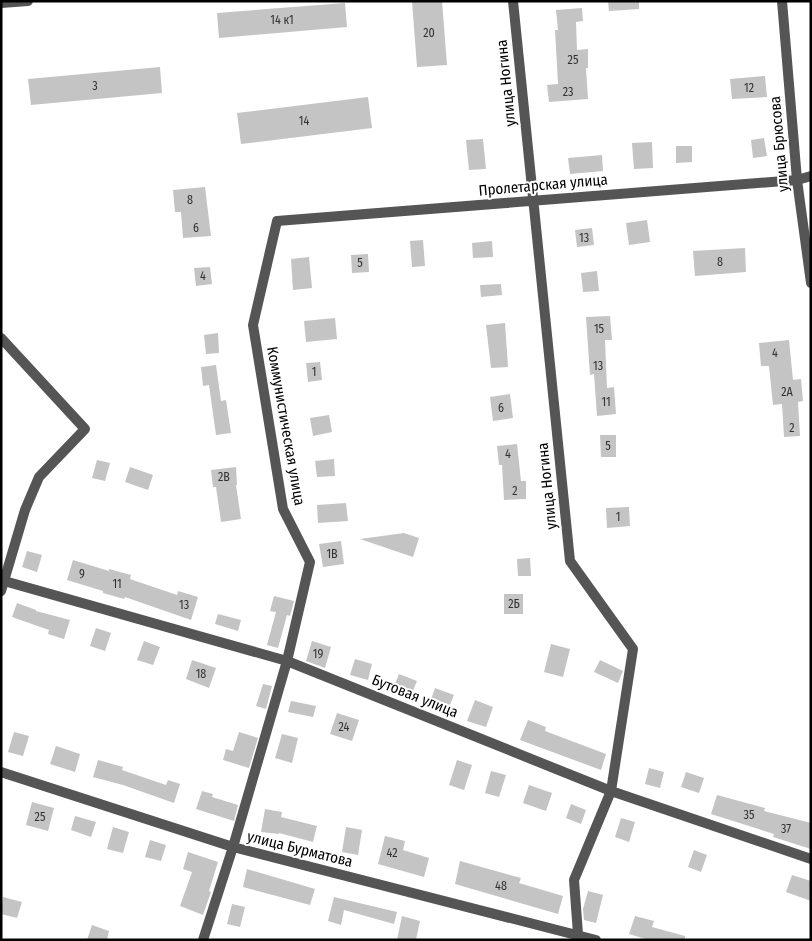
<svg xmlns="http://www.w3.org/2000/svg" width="812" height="941" font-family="'Fira Sans Condensed',sans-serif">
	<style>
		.building { fill: #c4c4c4 }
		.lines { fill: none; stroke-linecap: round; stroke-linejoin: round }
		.minor { stroke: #555; stroke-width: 10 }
		.labels { text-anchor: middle; stroke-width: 4; stroke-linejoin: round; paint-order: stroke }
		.number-label { font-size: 12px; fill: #313131 }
		.street-label { font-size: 15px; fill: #000; stroke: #fff }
	</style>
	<rect width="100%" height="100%" fill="#fff"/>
	<!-- building -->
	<path class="building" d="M412 1H442L447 65 417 67Z
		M608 1H639V9L609 11Z
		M345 3 347 27 219 38 217 13Z
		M582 8 583 21 576 22 577 50 588 49V68H586L588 99 549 102 547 85 558 84 555 30H558L556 10Z
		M160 67 162 93 31 105 28 79Z
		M765 76 767 97 732 99 730 79Z
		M368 97 372 128 241 144 237 113Z
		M764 138 767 156 753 158 751 140Z
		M483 139 486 169 469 170 466 140Z
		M652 142 653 168 634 169 632 143Z
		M676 146H692V162L676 163Z
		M602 155 603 171 570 174 568 158Z
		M205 187 211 236 183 238 181 212H175L173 190Z
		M647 220 650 242 629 245 626 223Z
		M592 228 594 245 577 247 575 230Z
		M423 240 425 266 412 267 410 241Z
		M492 241 493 257 473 258 472 243Z
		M745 248 746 272 695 276 693 251Z
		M368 254 369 272 352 273 351 255Z
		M309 257 312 288 293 290 291 259Z
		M210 267 212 284 196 286 194 268Z
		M597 271 599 291 583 292 581 273Z
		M501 284 502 295 481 297 480 285Z
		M610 316 612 340H605L607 388 614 387 616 414 597 416 594 374 590 375 586 317Z
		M335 318 337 339 306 342 304 321Z
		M505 323 508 367 491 368 486 325Z
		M218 333 219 353 206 354 204 335Z
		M789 340 793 380 801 379 803 401 798 402 800 436 784 437 782 404 773 405 769 366H761L759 343Z
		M320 362 322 380 308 382 306 363Z
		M216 365 221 401 226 400 231 433 216 435 209 385 203 386 201 367Z
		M510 394 513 418 493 421 490 397Z
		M329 415 332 432 313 436 310 418Z
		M600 435H616V457H601Z
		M517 444 521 481H526V499L504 500 502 465H499L497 446Z
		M334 459 335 476 317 477 315 461Z
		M97 460 110 463 105 481 92 478Z
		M130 467 153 475 148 490 125 482Z
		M236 467 237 485H236L241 519 221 522 216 487H213L211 470Z
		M346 503 348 521 318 523 317 505Z
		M629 507 630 526 607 528 606 508Z
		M404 533 419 538 413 557 360 539Z
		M341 541 344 564 323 567 319 544Z
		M27 551 42 555 37 572 22 567Z
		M530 558 531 576H518L517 559Z
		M73 560 109 571V569L131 575 130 579 177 595 178 591 198 597 191 620 125 597 124 599 103 593V591L67 580Z
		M504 594H523V614H504Z
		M274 596 294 601 290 616 287 615 278 648 267 645 276 612 270 611Z
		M17 603 36 610V611L70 620 64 639 48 634 49 630 12 617Z
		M218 614 241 620 238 631 215 624Z
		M96 628 111 633 105 651 90 646Z
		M144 641 160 647 153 665 137 660Z
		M312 641 331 647 325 668 306 661Z
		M551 644 570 649 563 677 544 672Z
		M355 659 372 664 368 680 350 675Z
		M192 660 216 668 209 688 186 679Z
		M600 660 623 671 618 683 594 672Z
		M399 674 417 681 410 698 392 691Z
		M263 684 272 686 266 709 256 706Z
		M435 688 454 695 447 712 429 705Z
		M475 700 493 707 486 727 467 721Z
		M291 701 316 706 313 717 288 712Z
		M337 713 359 720 352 741 330 734Z
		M528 720 546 727 545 731 606 754 601 770 520 740Z
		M14 732 29 736 23 756 8 752Z
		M239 732 258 738 249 768 223 760 226 749 233 751Z
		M282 734 298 738 292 763 275 758Z
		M56 746 80 754 75 772 50 764Z
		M98 760 123 767 122 770 166 785 168 780 180 784 174 803 123 785 93 777Z
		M457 760 472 765 464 790 449 785Z
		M649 768 664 772 660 788 645 784Z
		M491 771 506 775 499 797 485 793Z
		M686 772 704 778 699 793 681 787Z
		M529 785 552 793 546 811 523 803Z
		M202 791 213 794 212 797 238 805 234 821 196 809Z
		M717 795 765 808 764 811 811 823V849L773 837 774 834 711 814Z
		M32 802 54 808 48 831 26 825Z
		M571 804 586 810 581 824 566 818Z
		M265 809 282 812 281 817 317 826 313 842 279 833V834L261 832Z
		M75 816 96 822 91 837 71 830Z
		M621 818 635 822 629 842 615 837Z
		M113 827 129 832 123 853 107 849Z
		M346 827 362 830 358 855 342 852Z
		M385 836 405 841 403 850 429 858 424 877 378 864Z
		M150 840 166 845 161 861 145 857Z
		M694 850 707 855 701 872 688 867Z
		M188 852 218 862 209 891 211 892 203 915 180 906 192 872 183 869Z
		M460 861 521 878 519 883 563 896 558 914 455 884Z
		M247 869 315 889 310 905 243 887Z
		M792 875 811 881V901L786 892Z
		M588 891 603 895 596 923 584 920 583 909Z
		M3 897 22 902 17 918 1 914Z
		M334 897 397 912 394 924 344 910 341 925 328 921Z
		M232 904 245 907 240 927 227 924Z
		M402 916 420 921 416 940H397Z
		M635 916 654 921 652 927 685 936V940H649L629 934Z
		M92 925 109 931 107 940H87Z"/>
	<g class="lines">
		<!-- minor -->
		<path class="minor" d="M513 1 570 561 633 649 611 791 574 880 578 934 577 940
			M782 1 797 180 811 283
			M1 3 28 1
			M1 338 85 429 39 477 25 510 1 591
			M1 580 287 661 611 791 811 859
			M1 772 233 847 596 940
			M203 940 233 847 287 661 310 562 283 509 253 325 277 221 797 180 811 176"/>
	</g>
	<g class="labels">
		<!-- number labels -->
		<g class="number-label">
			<text x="282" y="24">14 к1</text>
			<text x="429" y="37">20</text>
			<text x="573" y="64">25</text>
			<text x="95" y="90">3</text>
			<text x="749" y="92">12</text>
			<text x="568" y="96">23</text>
			<text x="304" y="125">14</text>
			<text x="190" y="204">8</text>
			<text x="196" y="232">6</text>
			<text x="584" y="242">13</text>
			<text x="720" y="266">8</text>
			<text x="360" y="267">5</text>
			<text x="203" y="280">4</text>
			<text x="599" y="333">15</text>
			<text x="775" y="357">4</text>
			<text x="598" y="370">13</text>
			<text x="314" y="376">1</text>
			<text x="787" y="396">2А</text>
			<text x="606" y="406">11</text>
			<text x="501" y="412">6</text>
			<text x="792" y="432">2</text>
			<text x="608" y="450">5</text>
			<text x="508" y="458">4</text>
			<text x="224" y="481">2В</text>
			<text x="515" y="495">2</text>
			<text x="618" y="521">1</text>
			<text x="332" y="558">1В</text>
			<text x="82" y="578">9</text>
			<text x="117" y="588">11</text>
			<text x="514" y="608">2Б</text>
			<text x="184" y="609">13</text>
			<text x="318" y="658">19</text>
			<text x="201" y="678">18</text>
			<text x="344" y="731">24</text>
			<text x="749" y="819">35</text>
			<text x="40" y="821">25</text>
			<text x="786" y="833">37</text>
			<text x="392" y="857">42</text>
			<text x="501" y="890">48</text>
		</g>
		<!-- street labels -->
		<g class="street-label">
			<text transform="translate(506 83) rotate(-96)" y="5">улица Ногина</text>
			<text transform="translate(779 144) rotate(-95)" y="5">улица Брюсова</text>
			<text transform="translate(543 185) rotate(-5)" y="5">Пролетарская улица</text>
			<text transform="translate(286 426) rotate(80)" y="5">Коммунистическая улица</text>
			<text transform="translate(547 486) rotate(-96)" y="5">улица Ногина</text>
			<text transform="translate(415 696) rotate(22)" y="5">Бутовая улица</text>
			<text transform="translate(300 849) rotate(14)" y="5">улица Бурматова</text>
		</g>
	</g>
	<!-- border -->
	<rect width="812" height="941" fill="none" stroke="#000000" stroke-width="5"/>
</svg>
